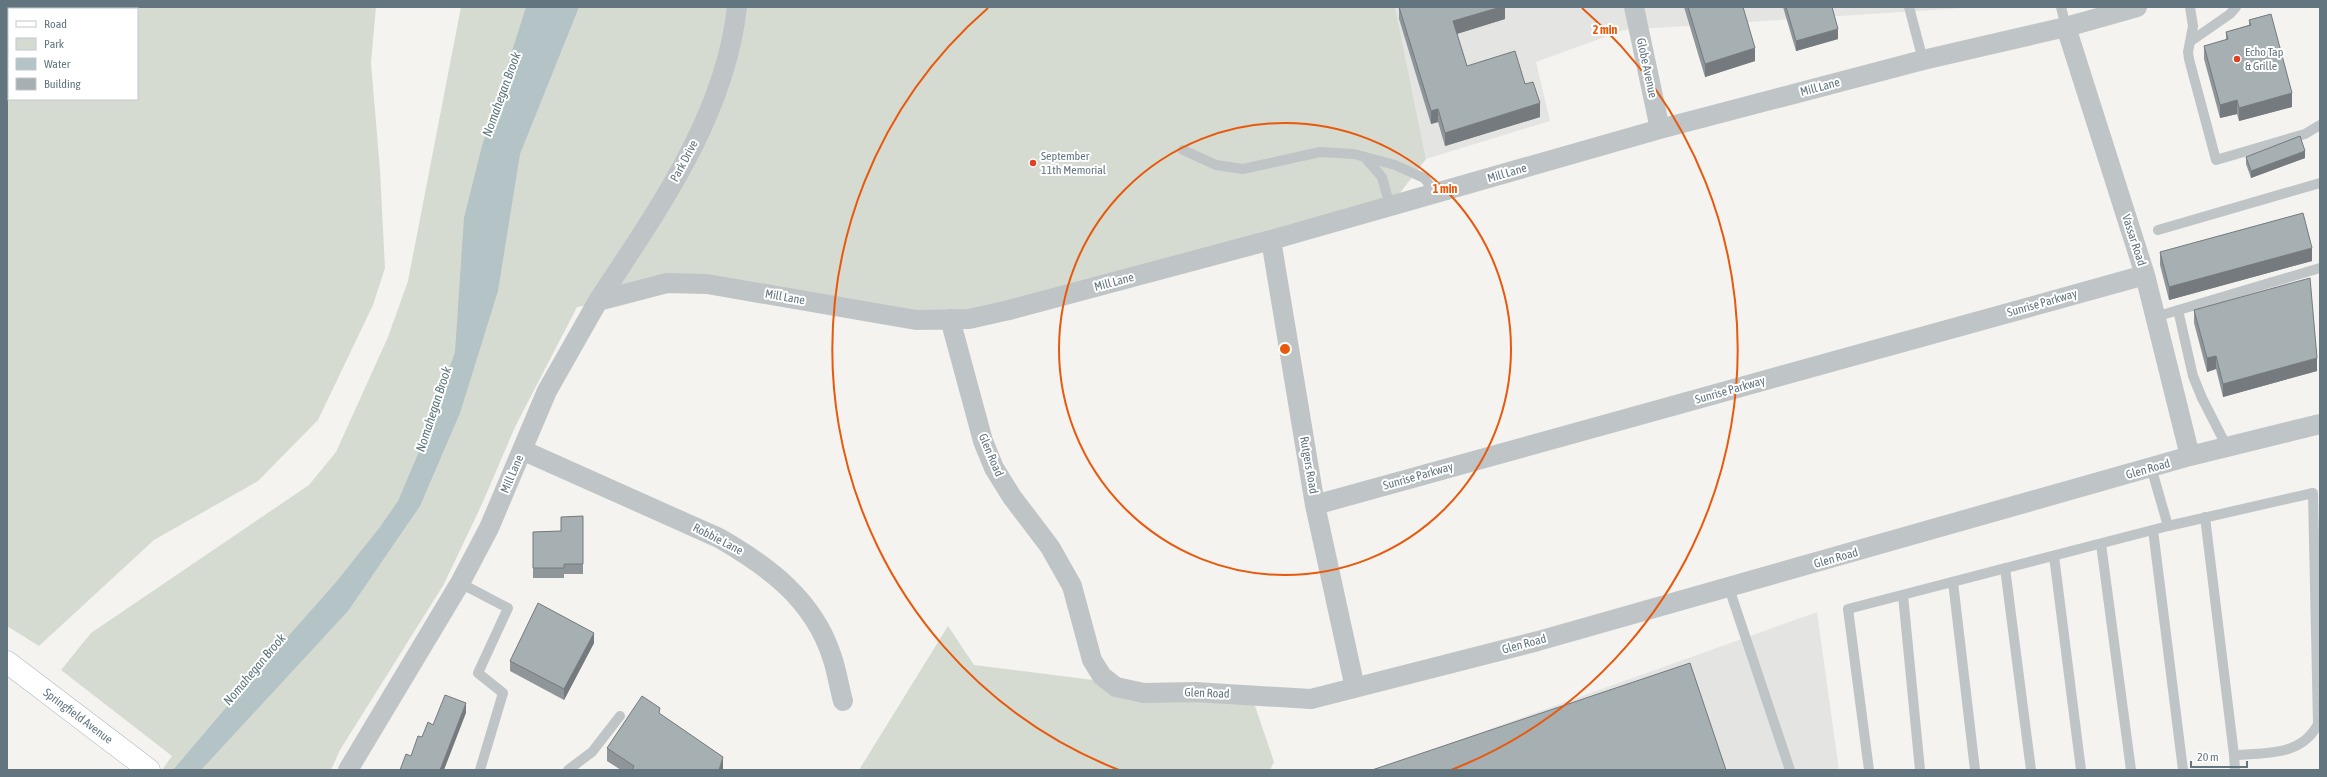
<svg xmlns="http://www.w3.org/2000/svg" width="2327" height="777" font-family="'Asap Condensed',sans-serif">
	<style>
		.built { fill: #e4e5e3 }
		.green { fill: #d5dbd1; fill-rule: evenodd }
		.water { fill: #b4c3c5 }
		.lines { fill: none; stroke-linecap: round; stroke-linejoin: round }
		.secondary-casing { stroke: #b1b7ba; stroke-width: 23 }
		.lane { stroke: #bfc4c6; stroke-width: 10 }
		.street { stroke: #bfc4c6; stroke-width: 20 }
		.secondary { stroke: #fff; stroke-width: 22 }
		.wall { fill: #8f9699 }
		.shaded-wall { fill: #747a7d }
		.building { fill: #a6afb2; stroke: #747a7d }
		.ring { fill: none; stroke: #e8590c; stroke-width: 2 }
		.poi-dot { fill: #de4125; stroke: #fff; stroke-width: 1.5 }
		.labels { text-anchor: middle; stroke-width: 4; stroke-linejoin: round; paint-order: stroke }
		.poi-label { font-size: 12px; fill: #637680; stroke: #fff; text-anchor: start }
		.street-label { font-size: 12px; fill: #637680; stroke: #fff }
		.water-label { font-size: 13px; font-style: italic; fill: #5f787e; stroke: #fff }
		.centre { fill: #e8590c; stroke: #fff; stroke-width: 2 }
		.ring-label { font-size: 12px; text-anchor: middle; font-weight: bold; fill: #e8590c; stroke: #fff; stroke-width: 4; stroke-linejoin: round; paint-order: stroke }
	</style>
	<rect width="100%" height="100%" fill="#f4f3f0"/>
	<!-- built -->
	<path class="built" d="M1395 7H1980L1624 30 1536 62 1550 121 1426 159Z
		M1817 612 1839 770H1375Z"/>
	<!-- green -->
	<path class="green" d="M7 7H376L371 63 380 170 385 268 373 305 318 420 258 481 154 540 39 646 7 626ZM9 9H137V99H9Z
		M461 7H1395L1426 159 1390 206 969 319 707 284 577 307 515 427 482 504 444 584 340 750 331 770H162L172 756 61 670 91 633 309 485 336 452 388 337 408 281Z
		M948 626 974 665 1253 700 1274 762 1270 770H859Z"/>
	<!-- water -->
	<path class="water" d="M526 7H579L520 154 498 291 460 413 420 506 348 611 201 770H173L247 683 337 581 380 527 398 501 426 435 455 352 464 218 482 146Z"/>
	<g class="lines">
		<defs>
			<path id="secondary" d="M7 662 149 770"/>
		</defs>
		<!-- secondary casing -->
		<use href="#secondary" class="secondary-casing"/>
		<!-- lane -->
		<path class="lane" d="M1909 7 1923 60
			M2061 7 2066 27
			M2190 7 2193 26 2188 52 2189 59 2216 160 2305 134 2320 125
			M2191 41 2230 14 2236 7
			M1183 150 1216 165 1243 169 1320 152 1354 154 1395 165 1424 178 1436 193
			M1367 160 1382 177 1390 206
			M2158 230 2320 183
			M2178 310 2193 376 2202 398 2227 447
			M2155 317 2320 268
			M2151 467 2168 526
			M2205 517 2234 755
			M2153 530 2183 770
			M2101 544 2131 770
			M2054 556 2081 770
			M2005 568 2031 770
			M1953 582 1975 770
			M460 583 508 608 478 673 503 693 480 770
			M1729 588 1790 770
			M1903 595 1920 770
			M568 770 592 752 620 716
			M1869 770 1848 609 2168 526 2313 493 2318 724C2302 756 2265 753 2234 755L2235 770"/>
		<!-- street -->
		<path class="street" d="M1634 7 1660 129
			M2066 27 2145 275 2190 456
			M1271 240 1315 505 1355 688
			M598 301C657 211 725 117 737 7
			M950 319 983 441 994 468 1012 497 1050 547 1072 586 1092 660 1102 676 1116 687 1144 693 1195 692 1311 699 1538 641 2190 456 2320 424
			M522 450 719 538C768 566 814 600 832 657 837 671 839 687 843 701
			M1315 505 2145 275
			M348 770 460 583 489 528 547 391 598 301 667 283 707 284 916 320 969 319 1009 310 1271 240 1660 129 1923 60 2066 27 2137 7"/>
		<!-- secondary -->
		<use href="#secondary" class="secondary"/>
	</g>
	<!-- wall -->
	<path class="wall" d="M1399 7H1505V19L1457 34 1467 66 1525 84 1540 117 1445 146 1438 122 1431 124 1399 19Z
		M1684 7H1743L1755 61 1705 77Z
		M1783 7H1832L1838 39 1796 51Z
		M2249 20 2292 107 2239 121 2237 114 2220 118 2204 59V46L2226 40V32L2249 25Z
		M2246 157 2305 158 2251 178 2246 164Z
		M2160 252 2312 261 2169 300 2160 265Z
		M2194 310 2317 371 2223 397 2216 369 2207 372 2194 323Z
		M583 516V574H564V578H533V532L561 531Z
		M594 643 564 700 510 671V661Z
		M660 715 723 770H621L607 761V748Z"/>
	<!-- shaded-wall -->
	<path class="shaded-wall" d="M1501 7H1505V19L1453 35V21Z
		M1838 29V39L1796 51V41Z
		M1755 48V61L1705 77V64Z
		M2292 93V107L2239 121V108Z
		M2237 100V114L2220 118V105Z
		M1540 103V117L1445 146V133Z
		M1438 109V122L1431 124V111Z
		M2305 151V158L2251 178V171Z
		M2312 248V261L2169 300V287Z
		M2216 356V369L2207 372V358Z
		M2317 358V371L2223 397V384Z
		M594 633V643L564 700V689Z
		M466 703V713L444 770H440Z
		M723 757V770H719Z"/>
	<!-- building -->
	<path class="building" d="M1399 7H1501L1453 21 1467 66 1515 51 1525 84 1533 82 1540 103 1445 133 1438 109 1431 111Z
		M1688 7H1743L1755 48 1705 64Z
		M1786 7H1832L1838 29 1796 41Z
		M2271 14 2292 93 2239 108 2237 100 2220 105 2204 46 2228 39 2226 32 2251 25 2249 20Z
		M2300 136 2305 151 2251 171 2246 157Z
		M2303 213 2312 248 2169 287 2160 252Z
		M2310 278 2317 358 2223 384 2216 356 2207 358 2194 310Z
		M583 516V564H564V568H533V532L561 531V517Z
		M538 603 594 633 564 689 510 661Z
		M1690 663 1726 770H1372Z
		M445 695 466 703 440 770H400L406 754 411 756 418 736 422 737 428 722 433 725Z
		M642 696 660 708 659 713 723 757 719 770H632L634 766 607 748Z"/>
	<!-- distance rings -->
	<g class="ring">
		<circle cx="1285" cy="349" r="226"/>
		<path d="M1119 770A452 452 0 0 1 988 8M1582 8A452 452 0 0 1 1451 770"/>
	</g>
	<!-- markers -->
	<g class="poi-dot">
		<circle cx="2237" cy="59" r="4"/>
		<circle cx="1033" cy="163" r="4"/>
	</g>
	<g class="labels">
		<!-- poi labels -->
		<g class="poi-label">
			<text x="2245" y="56">Echo Tap<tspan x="2245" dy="14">&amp; Grille</tspan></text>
			<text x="1041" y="160">September<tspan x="1041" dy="14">11th Memorial</tspan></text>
		</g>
		<!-- street labels -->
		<g class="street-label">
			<text transform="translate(1647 68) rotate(78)" y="4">Globe Avenue</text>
			<text transform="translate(1820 87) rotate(-15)" y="4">Mill Lane</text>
			<text transform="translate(684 161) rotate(-62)" y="4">Park Drive</text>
			<text transform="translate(1507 173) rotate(-16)" y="4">Mill Lane</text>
			<text transform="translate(2134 240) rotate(72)" y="4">Vassar Road</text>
			<text transform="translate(1114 282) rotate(-15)" y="4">Mill Lane</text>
			<text transform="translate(785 297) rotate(10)" y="4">Mill Lane</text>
			<text transform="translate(2042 303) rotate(-16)" y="4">Sunrise Parkway</text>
			<text transform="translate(1730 390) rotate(-16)" y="4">Sunrise Parkway</text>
			<text transform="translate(991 455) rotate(67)" y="4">Glen Road</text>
			<text transform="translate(1309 465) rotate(80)" y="4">Rutgers Road</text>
			<text transform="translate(2148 469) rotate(-16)" y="4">Glen Road</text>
			<text transform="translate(512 474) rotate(-67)" y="4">Mill Lane</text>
			<text transform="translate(1418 476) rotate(-16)" y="4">Sunrise Parkway</text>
			<text transform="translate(718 539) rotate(27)" y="4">Robbie Lane</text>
			<text transform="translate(1836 558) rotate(-16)" y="4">Glen Road</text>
			<text transform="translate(1524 644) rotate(-15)" y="4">Glen Road</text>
			<text transform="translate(1207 693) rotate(2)" y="4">Glen Road</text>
			<text transform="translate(78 716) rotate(37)" y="4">Springfield Avenue</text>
		</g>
		<!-- water labels -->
		<g class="water-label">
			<text transform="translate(501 94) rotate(-70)" y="5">Nomahegan Brook</text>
			<text transform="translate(433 409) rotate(-72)" y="5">Nomahegan Brook</text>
			<text transform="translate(254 669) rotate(-50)" y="5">Nomahegan Brook</text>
		</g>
	</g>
	<circle cx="1285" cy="349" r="6" class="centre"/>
	<g class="ring-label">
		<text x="1605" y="34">2 min</text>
		<text x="1445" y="193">1 min</text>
	</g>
	<!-- border -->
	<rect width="2327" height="777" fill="none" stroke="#637680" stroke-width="16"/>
	<!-- legend -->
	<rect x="8" y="8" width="130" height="92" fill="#ffffff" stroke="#c1c8cc"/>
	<rect x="16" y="21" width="20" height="6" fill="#ffffff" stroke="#c1c8cc"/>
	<text x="44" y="28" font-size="12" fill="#637680">Road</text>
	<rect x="16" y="38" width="20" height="12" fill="#d5dbd1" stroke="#c1c8cc"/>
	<text x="44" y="48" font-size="12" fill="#637680">Park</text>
	<rect x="16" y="58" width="20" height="12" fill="#b4c3c5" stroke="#c1c8cc"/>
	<text x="44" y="68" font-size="12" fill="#637680">Water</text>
	<rect x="16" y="78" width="20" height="12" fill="#a6afb2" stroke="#c1c8cc"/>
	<text x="44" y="88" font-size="12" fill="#637680">Building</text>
	<!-- scale -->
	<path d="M2191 761v6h56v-6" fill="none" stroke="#637680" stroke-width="2"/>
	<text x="2197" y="761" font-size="12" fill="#637680" stroke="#ffffff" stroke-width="3" paint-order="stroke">20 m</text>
</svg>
